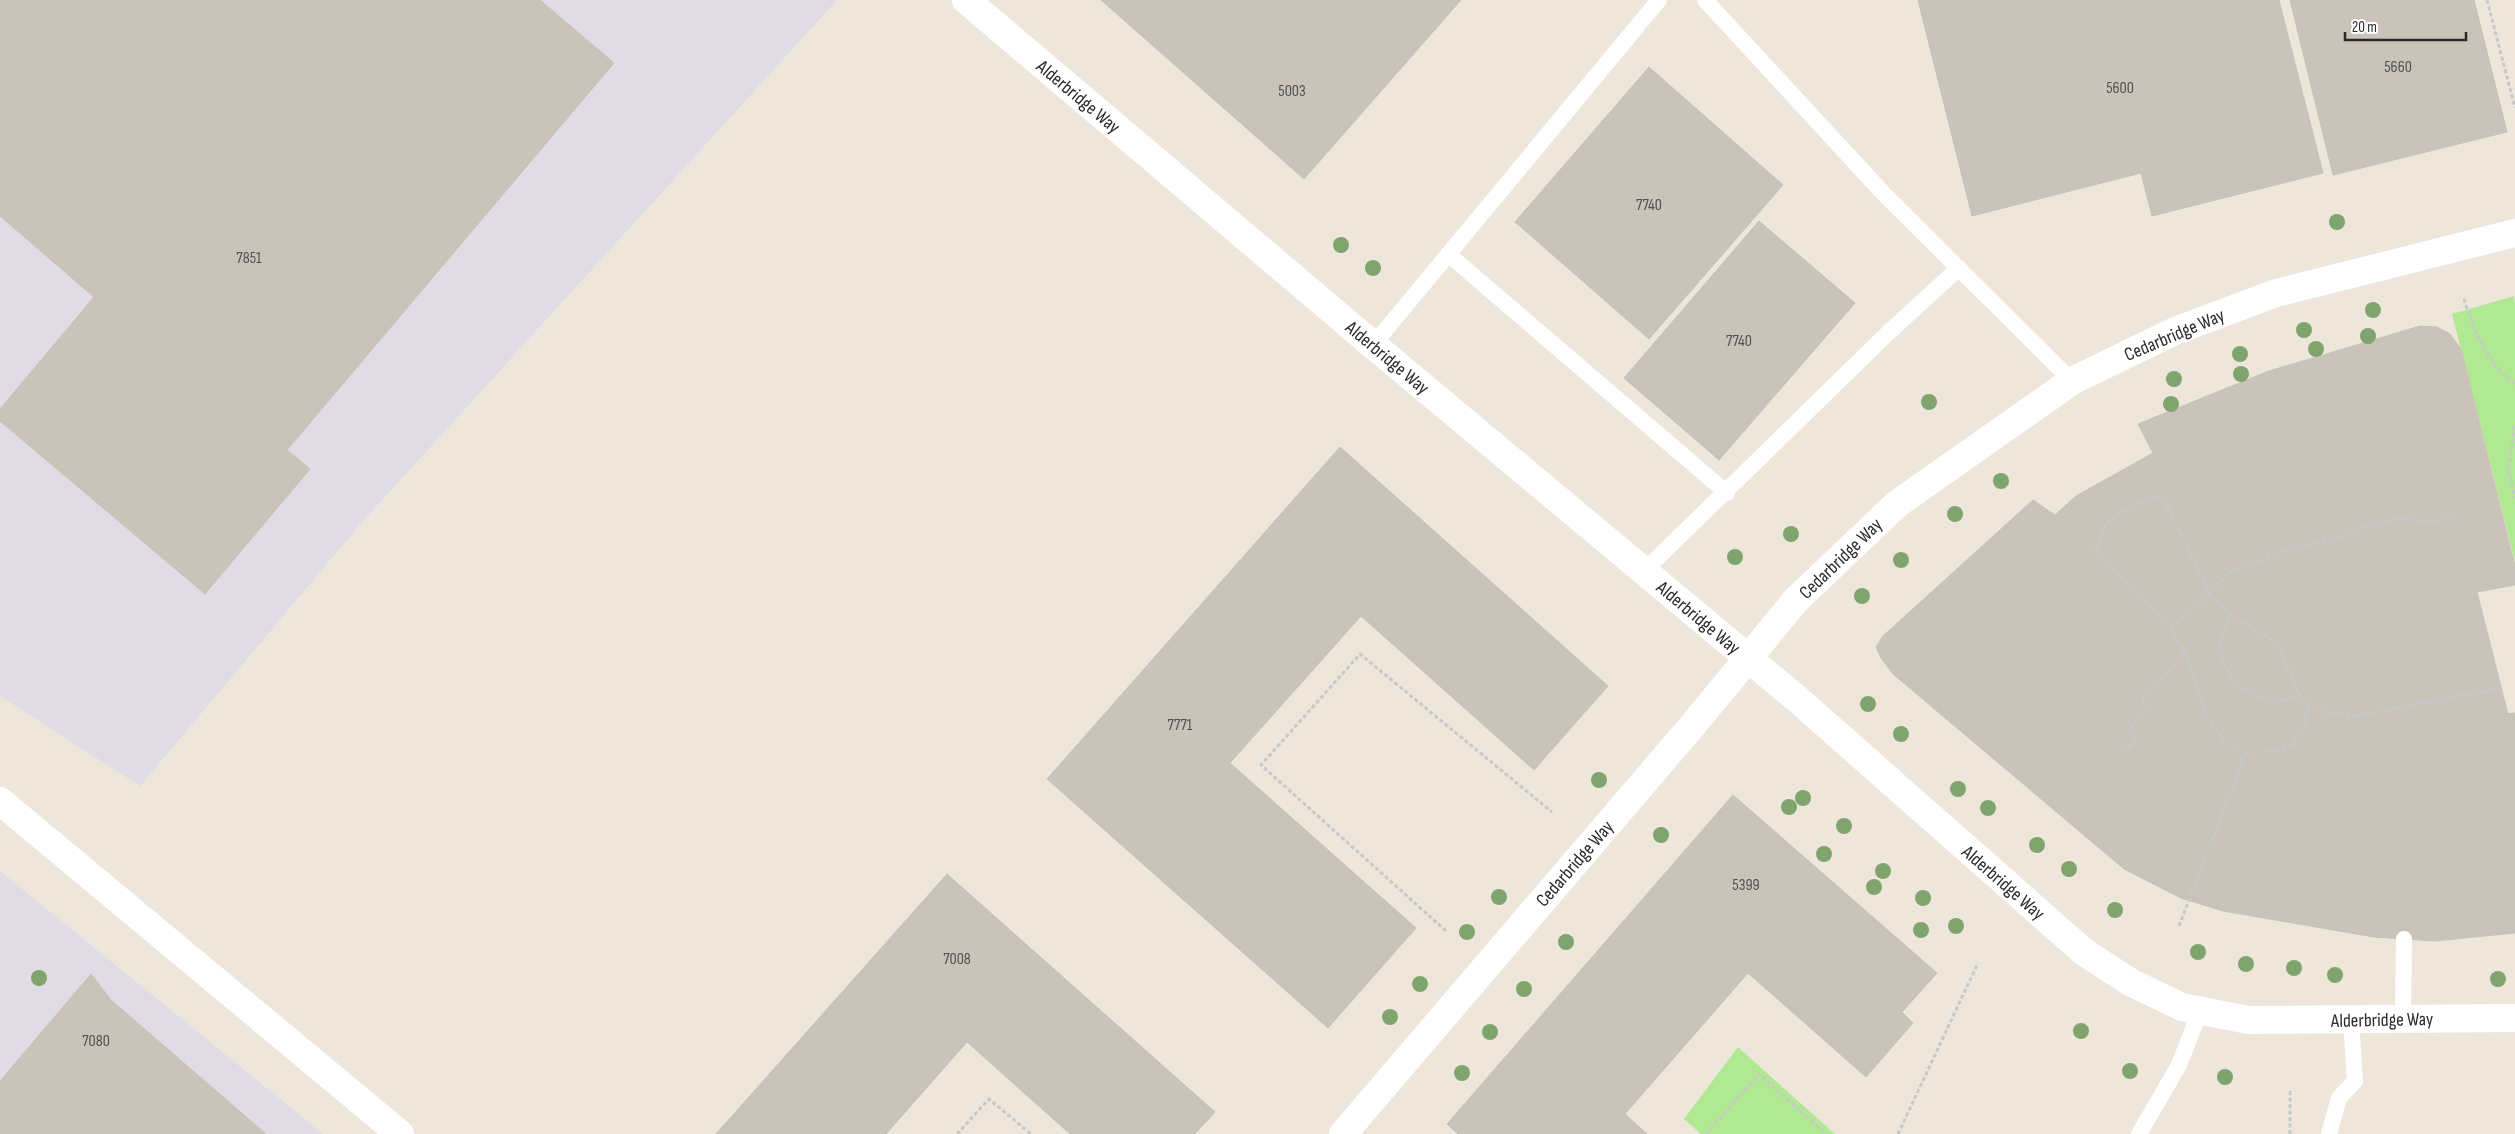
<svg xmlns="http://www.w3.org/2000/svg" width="2515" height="1134" font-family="'Sofia Sans Condensed',sans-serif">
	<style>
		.industrial { fill: #dfdce5 }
		.green { fill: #b0e992 }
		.building { fill: #c9c3ba; stroke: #c9c2b4 }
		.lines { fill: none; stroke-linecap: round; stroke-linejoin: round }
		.path { stroke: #c8c8c8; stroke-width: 3; stroke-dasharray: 4 2.5; stroke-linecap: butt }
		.service { stroke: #fff; stroke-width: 16 }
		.minor { stroke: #fff; stroke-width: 28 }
		.tertiary { stroke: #fff; stroke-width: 28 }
		.tree { fill: #80a46d }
		.labels { text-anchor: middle; stroke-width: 4; stroke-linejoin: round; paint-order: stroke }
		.number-label { font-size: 16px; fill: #52504e }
		.street-label { font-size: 19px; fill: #2a2a2a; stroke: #fff }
	</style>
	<rect width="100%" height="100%" fill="#eee6db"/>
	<!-- industrial -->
	<path class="industrial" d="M0 0H837L363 521 140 786 0 696Z
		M0 871 323 1134H0Z"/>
	<!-- green -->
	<path class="green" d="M2514 296 2515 304V561L2452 314Z
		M1738 1047 1835 1134H1701L1684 1119Z"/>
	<!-- building -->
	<path class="building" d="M0 0H540L614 63 287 450 310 469 205 594 0 421V409L94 297 0 216Z
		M1101 0H1461L1304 179Z
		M1918 0H2279L2323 173 2152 216 2141 173 1972 216Z
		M2290 0H2474L2507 132 2333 175Z
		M1649 67 1783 185 1649 339 1515 222Z
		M1759 221 1855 303 1719 460 1624 378Z
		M2420 326 2437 327 2450 334 2461 349 2515 566V585L2477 592 2508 714 2515 713V933L2435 941 2374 937 2223 911 2181 898 2124 869 1893 674 1881 658 1876 647 1883 636 2033 500 2055 515 2076 496 2153 453 2138 424 2269 371Z
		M1340 447 1608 686 1534 770 1361 616 1230 763 1416 928 1328 1028 1047 779Z
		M1733 795 1937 973 1902 1012 1913 1023 1866 1077 1748 973 1625 1114 1647 1134H1458L1447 1124Z
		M947 874 1215 1112 1195 1134H1070L967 1042 886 1134H716Z
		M91 974 111 1000 266 1134H0V1081Z"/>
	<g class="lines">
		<!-- path -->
		<path class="path" d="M2487 0 2515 108
			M2464 299C2471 324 2491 371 2515 383
			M2515 426 2508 470 2515 497
			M2230 615 2278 643 2299 695
			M2171 627 2210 594 2230 615C2225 625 2219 641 2221 653 2224 679 2252 698 2276 701 2283 702 2292 697 2299 695L2308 704 2305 727 2294 743 2277 751 2246 753 2225 743 2206 715 2185 653 2171 627 2095 551 2107 522 2133 506 2162 495 2210 594 2228 573 2297 547 2340 537 2372 524 2407 518 2433 523 2456 516
			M2307 710 2355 716 2495 689
			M2124 752 2136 739 2128 732 2148 708 2141 701 2185 653
			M2179 926 2246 753
			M1446 931 1261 765 1360 654 1552 812
			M2290 1091V1134
			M957 1134 989 1099 1031 1134
			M1706 1134 1759 1074 1826 1134
			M1898 1134 1978 963"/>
		<!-- service -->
		<path class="service" d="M1705 0 1884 194 2072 381
			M1448 254 1727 493
			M1373 345 1659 0
			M1644 571 1889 332 1959 268
			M2403 1019 2404 939
			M2139 1134 2179 1065 2200 1011
			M2329 1134 2339 1098 2355 1081 2351 1019"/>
		<!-- minor -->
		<path class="minor" d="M1343 1134 1692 726 1796 600 1897 504 2072 381 2175 331 2276 293 2515 233"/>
		<!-- tertiary -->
		<path class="tertiary" d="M966 0 1373 345 1796 698 2084 952 2130 982 2182 1007 2248 1020 2515 1018
			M0 801 400 1134"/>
	</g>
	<!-- trees -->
	<g class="tree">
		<circle cx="2337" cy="222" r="8"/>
		<circle cx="1341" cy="245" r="8"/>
		<circle cx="1373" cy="268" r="8"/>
		<circle cx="2373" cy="310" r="8"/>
		<circle cx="2304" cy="330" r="8"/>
		<circle cx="2368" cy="336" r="8"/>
		<circle cx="2316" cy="349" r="8"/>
		<circle cx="2240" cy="354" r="8"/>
		<circle cx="2241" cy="374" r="8"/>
		<circle cx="2174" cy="379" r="8"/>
		<circle cx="1929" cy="402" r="8"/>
		<circle cx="2171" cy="404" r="8"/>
		<circle cx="2001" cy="481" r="8"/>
		<circle cx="1955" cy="514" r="8"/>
		<circle cx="1791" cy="534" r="8"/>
		<circle cx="1735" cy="557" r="8"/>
		<circle cx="1901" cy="560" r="8"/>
		<circle cx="1862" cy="596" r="8"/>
		<circle cx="1868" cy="704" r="8"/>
		<circle cx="1901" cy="734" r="8"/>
		<circle cx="1599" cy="780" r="8"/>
		<circle cx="1958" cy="789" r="8"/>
		<circle cx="1803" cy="798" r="8"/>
		<circle cx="1789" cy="807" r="8"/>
		<circle cx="1988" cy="808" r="8"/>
		<circle cx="1844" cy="826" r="8"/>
		<circle cx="1661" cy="835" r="8"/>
		<circle cx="2037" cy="845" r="8"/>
		<circle cx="1824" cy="854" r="8"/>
		<circle cx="2069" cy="869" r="8"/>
		<circle cx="1883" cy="871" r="8"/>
		<circle cx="1874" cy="887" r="8"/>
		<circle cx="1499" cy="897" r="8"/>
		<circle cx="1923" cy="898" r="8"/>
		<circle cx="2115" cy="910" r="8"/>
		<circle cx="1956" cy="926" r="8"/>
		<circle cx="1921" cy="930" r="8"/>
		<circle cx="1467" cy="932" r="8"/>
		<circle cx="1566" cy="942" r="8"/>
		<circle cx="2198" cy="952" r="8"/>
		<circle cx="2246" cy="964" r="8"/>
		<circle cx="2294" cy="968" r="8"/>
		<circle cx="2335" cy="975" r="8"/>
		<circle cx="39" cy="978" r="8"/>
		<circle cx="2498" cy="979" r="8"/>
		<circle cx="1420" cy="984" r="8"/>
		<circle cx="1524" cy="989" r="8"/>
		<circle cx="1390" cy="1017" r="8"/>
		<circle cx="2081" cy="1031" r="8"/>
		<circle cx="1490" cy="1032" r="8"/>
		<circle cx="2130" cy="1071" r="8"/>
		<circle cx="1462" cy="1073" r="8"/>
		<circle cx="2225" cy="1077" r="8"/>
	</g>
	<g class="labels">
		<!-- number labels -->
		<g class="number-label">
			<text x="2398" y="72">5660</text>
			<text x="2120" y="93">5600</text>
			<text x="1292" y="96">5003</text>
			<text x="1649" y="210">7740</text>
			<text x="249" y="263">7851</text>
			<text x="1739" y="346">7740</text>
			<text x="1180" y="730">7771</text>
			<text x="1746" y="890">5399</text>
			<text x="957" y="964">7008</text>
			<text x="96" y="1046">7080</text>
		</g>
		<!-- street labels -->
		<g class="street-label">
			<text transform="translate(1079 96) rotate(40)" y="7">Alderbridge Way</text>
			<text transform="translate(2174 334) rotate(-23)" y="7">Cedarbridge Way</text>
			<text transform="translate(1388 357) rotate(40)" y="7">Alderbridge Way</text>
			<text transform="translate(1840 558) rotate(-44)" y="7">Cedarbridge Way</text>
			<text transform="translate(1699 617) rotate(40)" y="7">Alderbridge Way</text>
			<text transform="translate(1574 863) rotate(-49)" y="7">Cedarbridge Way</text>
			<text transform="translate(2004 882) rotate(41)" y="7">Alderbridge Way</text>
			<text transform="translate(2382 1019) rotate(-1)" y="7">Alderbridge Way</text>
		</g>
	</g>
	<!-- scale -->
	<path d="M2345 32v8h121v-8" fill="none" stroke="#2a2a2a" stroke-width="2.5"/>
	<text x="2352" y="32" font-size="15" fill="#2a2a2a" stroke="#ffffff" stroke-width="4" paint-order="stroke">20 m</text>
</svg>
